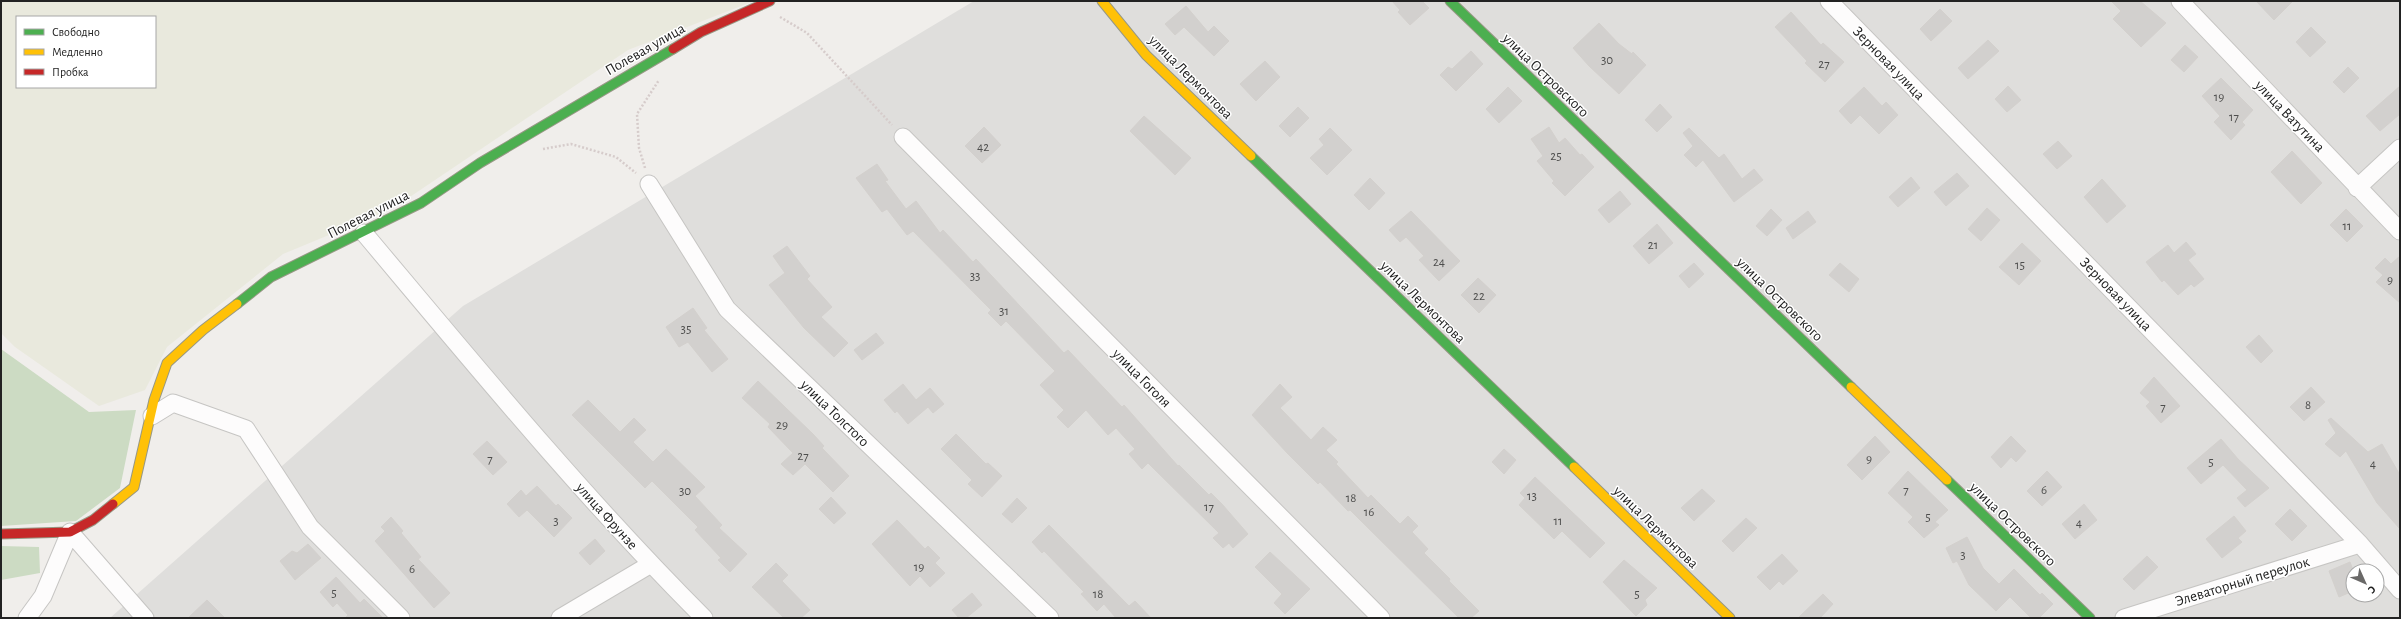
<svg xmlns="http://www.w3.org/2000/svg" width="2401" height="619" font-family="'Alegreya Sans',sans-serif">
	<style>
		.residential { fill: #dfdedc; fill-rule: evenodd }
		.farmland { fill: #e9e9dd; fill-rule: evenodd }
		.forest { fill: #ccdbc3 }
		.building { fill: #d2d0ce; stroke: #d3d0cd }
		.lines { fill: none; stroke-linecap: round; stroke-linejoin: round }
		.street-casing { stroke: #c6c5c3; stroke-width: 19 }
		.fast-casing { stroke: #979885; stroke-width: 11 }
		.slow-casing { stroke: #979885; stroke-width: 11 }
		.jam-casing { stroke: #979885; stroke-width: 11 }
		.path { stroke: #d6cccb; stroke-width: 2.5; stroke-dasharray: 2 2; stroke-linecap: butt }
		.street { stroke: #fdfcfc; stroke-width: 17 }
		.fast { stroke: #4caf50; stroke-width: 9 }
		.slow { stroke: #ffc107; stroke-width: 9 }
		.jam { stroke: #c62828; stroke-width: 9 }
		.labels { text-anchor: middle; stroke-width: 3; stroke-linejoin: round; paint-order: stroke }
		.number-label { font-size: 13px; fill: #4e4e4d }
		.street-label { font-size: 15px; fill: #222; stroke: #fff }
	</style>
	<rect width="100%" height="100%" fill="#f0eeeb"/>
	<!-- residential -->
	<path class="residential" d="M974 1H2400V618H110L463 306ZM2353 571H2377V595H2353Z"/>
	<!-- farmland -->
	<path class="farmland" d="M1 1H754L628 50 392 209 283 254 167 347 145 390 99 406 15 347 1 333ZM17 17H155V87H17Z"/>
	<!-- forest -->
	<path class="forest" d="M1 349 89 412 136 410 120 488 76 521 1 526Z
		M1 546 39 547 40 573 1 580Z"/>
	<!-- building -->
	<path class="building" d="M1392 1H1422L1429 8 1410 25 1398 12 1400 10Z
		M2111 1H2140L2166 23 2141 47 2113 19 2121 11Z
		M2256 1H2293L2274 20Z
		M1186 6 1208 32 1214 26 1229 41 1214 56 1184 27 1175 35 1165 24Z
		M1940 9 1952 21 1931 41 1920 29Z
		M1791 12 1821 45 1823 43 1844 62 1825 82 1805 63 1807 61 1775 27Z
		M1599 23 1619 44 1632 54 1633 52 1646 65 1619 94 1589 66 1573 48Z
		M2311 27 2326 42 2310 57 2296 42Z
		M1988 40 1999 51 1968 79 1958 68Z
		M2185 45 2198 57 2184 72 2171 60Z
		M1471 51 1483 64 1456 91 1440 75 1448 67 1452 69Z
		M1265 61 1280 77 1256 101 1240 84Z
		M2348 67 2359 78 2344 93 2333 82Z
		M2221 78 2253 110 2242 122 2245 125 2231 140 2214 122 2220 116 2202 96Z
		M2008 86 2021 100 2007 112 1995 99Z
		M2400 86V114L2380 131 2366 116Z
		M1508 87 1522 101 1499 123 1486 109Z
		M1864 87 1882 106 1886 102 1898 115 1879 134 1860 115 1851 124 1839 111Z
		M1660 104 1672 117 1657 132 1645 120Z
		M1298 107 1309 118 1290 137 1279 126Z
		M1144 116 1191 158 1175 175 1130 131Z
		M984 127 1001 145 982 163 965 146Z
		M1549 127 1559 143 1565 138 1580 155 1582 154 1594 167 1565 196 1552 183 1554 181 1537 161 1543 156 1531 139Z
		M1330 128 1352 150 1327 175 1310 158 1324 145 1319 139Z
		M1689 128 1719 158 1724 154 1742 179 1754 169 1763 180 1734 202 1703 160 1696 167 1684 155 1693 146 1683 133Z
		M2058 141 2072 156 2057 169 2043 154Z
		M2292 151 2322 183 2301 204 2271 172Z
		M877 164 888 180 885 181 906 209 916 201 940 233 943 230 973 262 976 259 1064 353 1068 350 1122 407 1124 405 1178 466 1179 465 1209 495 1211 493 1222 504 1248 534 1233 548 1229 543 1223 548 1213 538 1219 533 1148 463 1142 469 1129 454 1135 449 1116 428 1108 435 1086 410 1068 428 1057 417 1064 410 1040 385 1055 371 1006 321 1001 326 988 313 991 310 913 231 907 235 887 209 882 212 856 178Z
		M1957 173 1969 186 1946 206 1934 192Z
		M1911 177 1920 188 1898 207 1889 197Z
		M1370 178 1385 193 1369 210 1354 195Z
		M2102 179 2126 206 2107 223 2084 197Z
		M1620 191 1631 204 1609 223 1598 210Z
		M1987 208 2000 220 1981 241 1968 229Z
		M1771 209 1782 220 1767 236 1756 226Z
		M2346 209 2363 226 2347 242 2330 225Z
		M1411 211 1460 261 1439 281 1419 260 1424 256 1406 237 1400 242 1389 230Z
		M1808 211 1816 222 1793 239 1786 228Z
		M1657 224 1673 243 1649 264 1633 246Z
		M2186 242 2196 254 2188 260 2204 279 2194 287 2191 284 2178 295 2164 280 2162 282 2146 262 2168 245 2174 253Z
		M2022 243 2041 261 2019 285 1999 267Z
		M787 246 810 276 807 279 832 307 821 317 848 343 834 357 804 328 769 285 785 273 773 256Z
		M2400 256V303L2376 282 2383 275 2375 268 2385 258 2391 264Z
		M1694 263 1704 274 1689 288 1679 276Z
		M1840 263 1859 279 1849 292 1829 275Z
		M1478 278 1496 295 1479 313 1461 295Z
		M693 308 707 328 704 330 728 359 712 372 688 342 679 347 666 327Z
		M876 333 884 343 862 360 854 350Z
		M2259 335 2273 351 2261 363 2246 347Z
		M2154 377 2180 406 2161 423 2146 406 2150 402 2140 393Z
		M758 381 813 434 824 446 822 448 849 476 833 492 805 464 793 475 781 464 793 453 768 427 770 424 742 398Z
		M903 384 916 400 930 388 944 404 933 413 928 407 908 424 897 411 895 413 884 400Z
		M1280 384 1292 397 1280 408 1311 440 1323 427 1337 440 1326 450 1338 462 1336 464 1368 498 1371 495 1400 524 1408 516 1418 526 1412 532 1428 549 1424 553 1450 579 1449 581 1479 611 1471 618H1459L1350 510 1348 511 1320 482 1318 484 1288 454 1252 415Z
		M2311 387 2325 402 2304 421 2290 407Z
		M588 400 620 432 634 418 646 430 633 442 653 462 666 449 705 487 695 496 722 525 719 528 747 554 730 572 718 560 721 558 695 530 698 527 652 481 645 488 572 415Z
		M2331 418 2368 452 2382 444 2400 475V529L2377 503 2346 451 2340 457 2325 444 2336 433 2328 420Z
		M956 434 986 464 988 463 1002 476 982 497 968 484 972 480 941 449Z
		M1875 436 1890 452 1862 480 1847 465Z
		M2011 436 2026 451 2016 462 2011 457 2001 468 1991 457Z
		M2221 439 2238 459 2269 488 2245 507 2237 498 2247 490 2223 465 2201 484 2187 468Z
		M487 441 507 462 493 475 473 454Z
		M1504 449 1516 460 1504 474 1492 462Z
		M1908 471 1948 510 1935 522 1939 525 1924 538 1908 522 1913 517 1888 493Z
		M2047 471 2062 487 2042 506 2027 491Z
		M1535 477 1605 543 1590 558 1562 531 1554 539 1519 505 1525 498 1520 493Z
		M537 486 556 506 558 504 572 518 554 537 527 510 519 517 507 504 521 490 526 496Z
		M1702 489 1715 501 1694 521 1681 508Z
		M831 497 846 513 834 524 819 509Z
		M1017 498 1027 508 1012 523 1002 514Z
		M2084 504 2097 520 2075 539 2062 524Z
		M2290 509 2307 526 2292 541 2275 524Z
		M2234 516 2246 531 2238 538 2242 542 2222 558 2206 539Z
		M391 517 403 531 401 533 421 557 418 559 450 593 434 608 375 541 385 531 381 527Z
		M1746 518 1757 528 1733 552 1722 541Z
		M897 520 925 549 928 546 940 558 935 563 945 573 930 587 920 576 910 586 872 544Z
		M1049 525 1129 606 1135 601 1151 618H1116L1104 604 1097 611 1081 594 1084 592 1044 551 1042 553 1032 542Z
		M1967 537 1983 568 1999 584 2014 569 2040 595 2042 593 2053 604 2039 618H2031L2010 597 1996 611 1969 585 1957 561 1953 563 1946 548Z
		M595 539 605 551 590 565 579 553Z
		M308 544 321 558 295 580 280 561 292 551 297 553Z
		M1270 552 1310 589 1285 614 1274 603 1282 594 1255 567Z
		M1782 554 1798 571 1783 585 1779 581 1770 590 1757 577Z
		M2147 556 2158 567 2134 590 2123 579Z
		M1624 560 1657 588 1645 600 1647 605 1636 616 1603 582Z
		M2350 562 2353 570V591L2339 597 2329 571Z
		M776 563 788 575 782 581 810 610 801 618H784L752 587Z
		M336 577 360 603 364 599 383 618H345L348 615 337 603 333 607 320 592Z
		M972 593 982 605 966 618H959L952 610Z
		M1823 594 1833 604 1820 618H1798Z
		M207 600 225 618H188Z"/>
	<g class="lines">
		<defs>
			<path id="street" d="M1829 1 2360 544 2400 590
				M2180 1 2400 231
				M903 137 1381 618
				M649 184 727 309 1050 618
				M2357 188 2400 148
				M364 233C474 364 583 497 704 618
				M152 416 173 403 246 429 310 527 401 618
				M27 618 43 596 70 532 145 618
				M560 618 651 564
				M2124 618 2360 544"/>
			<path id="fast" d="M1450 1 1851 387
				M1251 156 1574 467
				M237 304 271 277 421 203 480 163 673 49
				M1947 480 2090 618"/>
			<path id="slow" d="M1102 1 1146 55 1251 156
				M1851 387 1947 480
				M1574 467 1730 618
				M113 504 134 487 154 400 167 363 203 330 237 304"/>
			<path id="jam" d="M673 49 701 32 770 1
				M1 534 70 532 93 520 113 504"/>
		</defs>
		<!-- street casing -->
		<use href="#street" class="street-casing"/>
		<!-- fast casing -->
		<use href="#fast" class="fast-casing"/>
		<!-- slow casing -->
		<use href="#slow" class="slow-casing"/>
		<!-- jam casing -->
		<use href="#jam" class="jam-casing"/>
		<!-- path -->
		<path class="path" d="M780 17 807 33 892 125
			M543 149 571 144 616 157 636 173
			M645 168 639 148 637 114 659 80"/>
		<!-- street -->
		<use href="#street" class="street"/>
		<!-- fast -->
		<use href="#fast" class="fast"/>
		<!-- slow -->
		<use href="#slow" class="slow"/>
		<!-- jam -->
		<use href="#jam" class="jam"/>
	</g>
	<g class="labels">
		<!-- number labels -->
		<g class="number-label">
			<text x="1607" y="64">30</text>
			<text x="1824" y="68">27</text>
			<text x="2219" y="101">19</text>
			<text x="2234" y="121">17</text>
			<text x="983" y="151">42</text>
			<text x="1556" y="160">25</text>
			<text x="2347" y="230">11</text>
			<text x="1653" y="249">21</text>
			<text x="1439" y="266">24</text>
			<text x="2020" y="269">15</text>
			<text x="975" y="280">33</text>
			<text x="2390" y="284">9</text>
			<text x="1479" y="300">22</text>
			<text x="1004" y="315">31</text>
			<text x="686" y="333">35</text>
			<text x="2308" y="409">8</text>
			<text x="2163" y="411">7</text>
			<text x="782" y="429">29</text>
			<text x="803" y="460">27</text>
			<text x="490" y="463">7</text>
			<text x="1869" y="463">9</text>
			<text x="2211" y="466">5</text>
			<text x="2373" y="468">4</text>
			<text x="1906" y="494">7</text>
			<text x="2044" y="494">6</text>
			<text x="685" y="495">30</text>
			<text x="1532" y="500">13</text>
			<text x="1351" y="502">18</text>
			<text x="1209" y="511">17</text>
			<text x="1369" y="516">16</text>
			<text x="1928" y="521">5</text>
			<text x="556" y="525">3</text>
			<text x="1558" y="525">11</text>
			<text x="2079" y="527">4</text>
			<text x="1963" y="559">3</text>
			<text x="919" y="571">19</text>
			<text x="412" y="573">6</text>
			<text x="334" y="597">5</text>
			<text x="1098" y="598">18</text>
			<text x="1637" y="598">5</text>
		</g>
		<!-- street labels -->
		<g class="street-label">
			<text transform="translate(645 49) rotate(-30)" y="5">Полевая улица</text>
			<text transform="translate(1889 63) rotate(46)" y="5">Зерновая улица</text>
			<text transform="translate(1546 75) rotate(44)" y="5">улица Островского</text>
			<text transform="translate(1191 77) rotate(45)" y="5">улица Лермонтова</text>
			<text transform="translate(2290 116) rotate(46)" y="5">улица Ватутина</text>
			<text transform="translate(368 214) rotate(-27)" y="5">Полевая улица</text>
			<text transform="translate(2116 294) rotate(46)" y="5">Зерновая улица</text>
			<text transform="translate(1780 299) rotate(44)" y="5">улица Островского</text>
			<text transform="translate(1423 302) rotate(44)" y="5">улица Лермонтова</text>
			<text transform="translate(1142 378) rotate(45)" y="5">улица Гоголя</text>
			<text transform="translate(835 413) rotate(44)" y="5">улица Толстого</text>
			<text transform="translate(607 516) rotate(48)" y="5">улица Фрунзе</text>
			<text transform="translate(2013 524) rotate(44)" y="5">улица Островского</text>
			<text transform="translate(1656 527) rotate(44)" y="5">улица Лермонтова</text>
			<text transform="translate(2242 581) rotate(-17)" y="5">Элеваторный переулок</text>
		</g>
	</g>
	<!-- border -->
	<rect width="2401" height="619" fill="none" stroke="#222222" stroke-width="4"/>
	<!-- legend -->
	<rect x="16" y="16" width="140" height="72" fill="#ffffff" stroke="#a7a7a7"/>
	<rect x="24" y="29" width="20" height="6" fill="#4caf50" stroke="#a7a7a7"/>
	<text x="52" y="36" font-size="12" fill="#222222">Свободно</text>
	<rect x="24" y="49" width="20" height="6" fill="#ffc107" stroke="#a7a7a7"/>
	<text x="52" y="56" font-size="12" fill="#222222">Медленно</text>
	<rect x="24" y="69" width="20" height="6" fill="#c62828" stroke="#a7a7a7"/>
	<text x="52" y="76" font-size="12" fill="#222222">Пробка</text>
	<!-- north arrow -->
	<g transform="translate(2365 583) rotate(135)"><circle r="19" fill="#ffffff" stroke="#a7a7a7"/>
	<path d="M0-3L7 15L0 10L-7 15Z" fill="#6a6968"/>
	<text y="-6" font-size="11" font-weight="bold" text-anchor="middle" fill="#222222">С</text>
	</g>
</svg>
